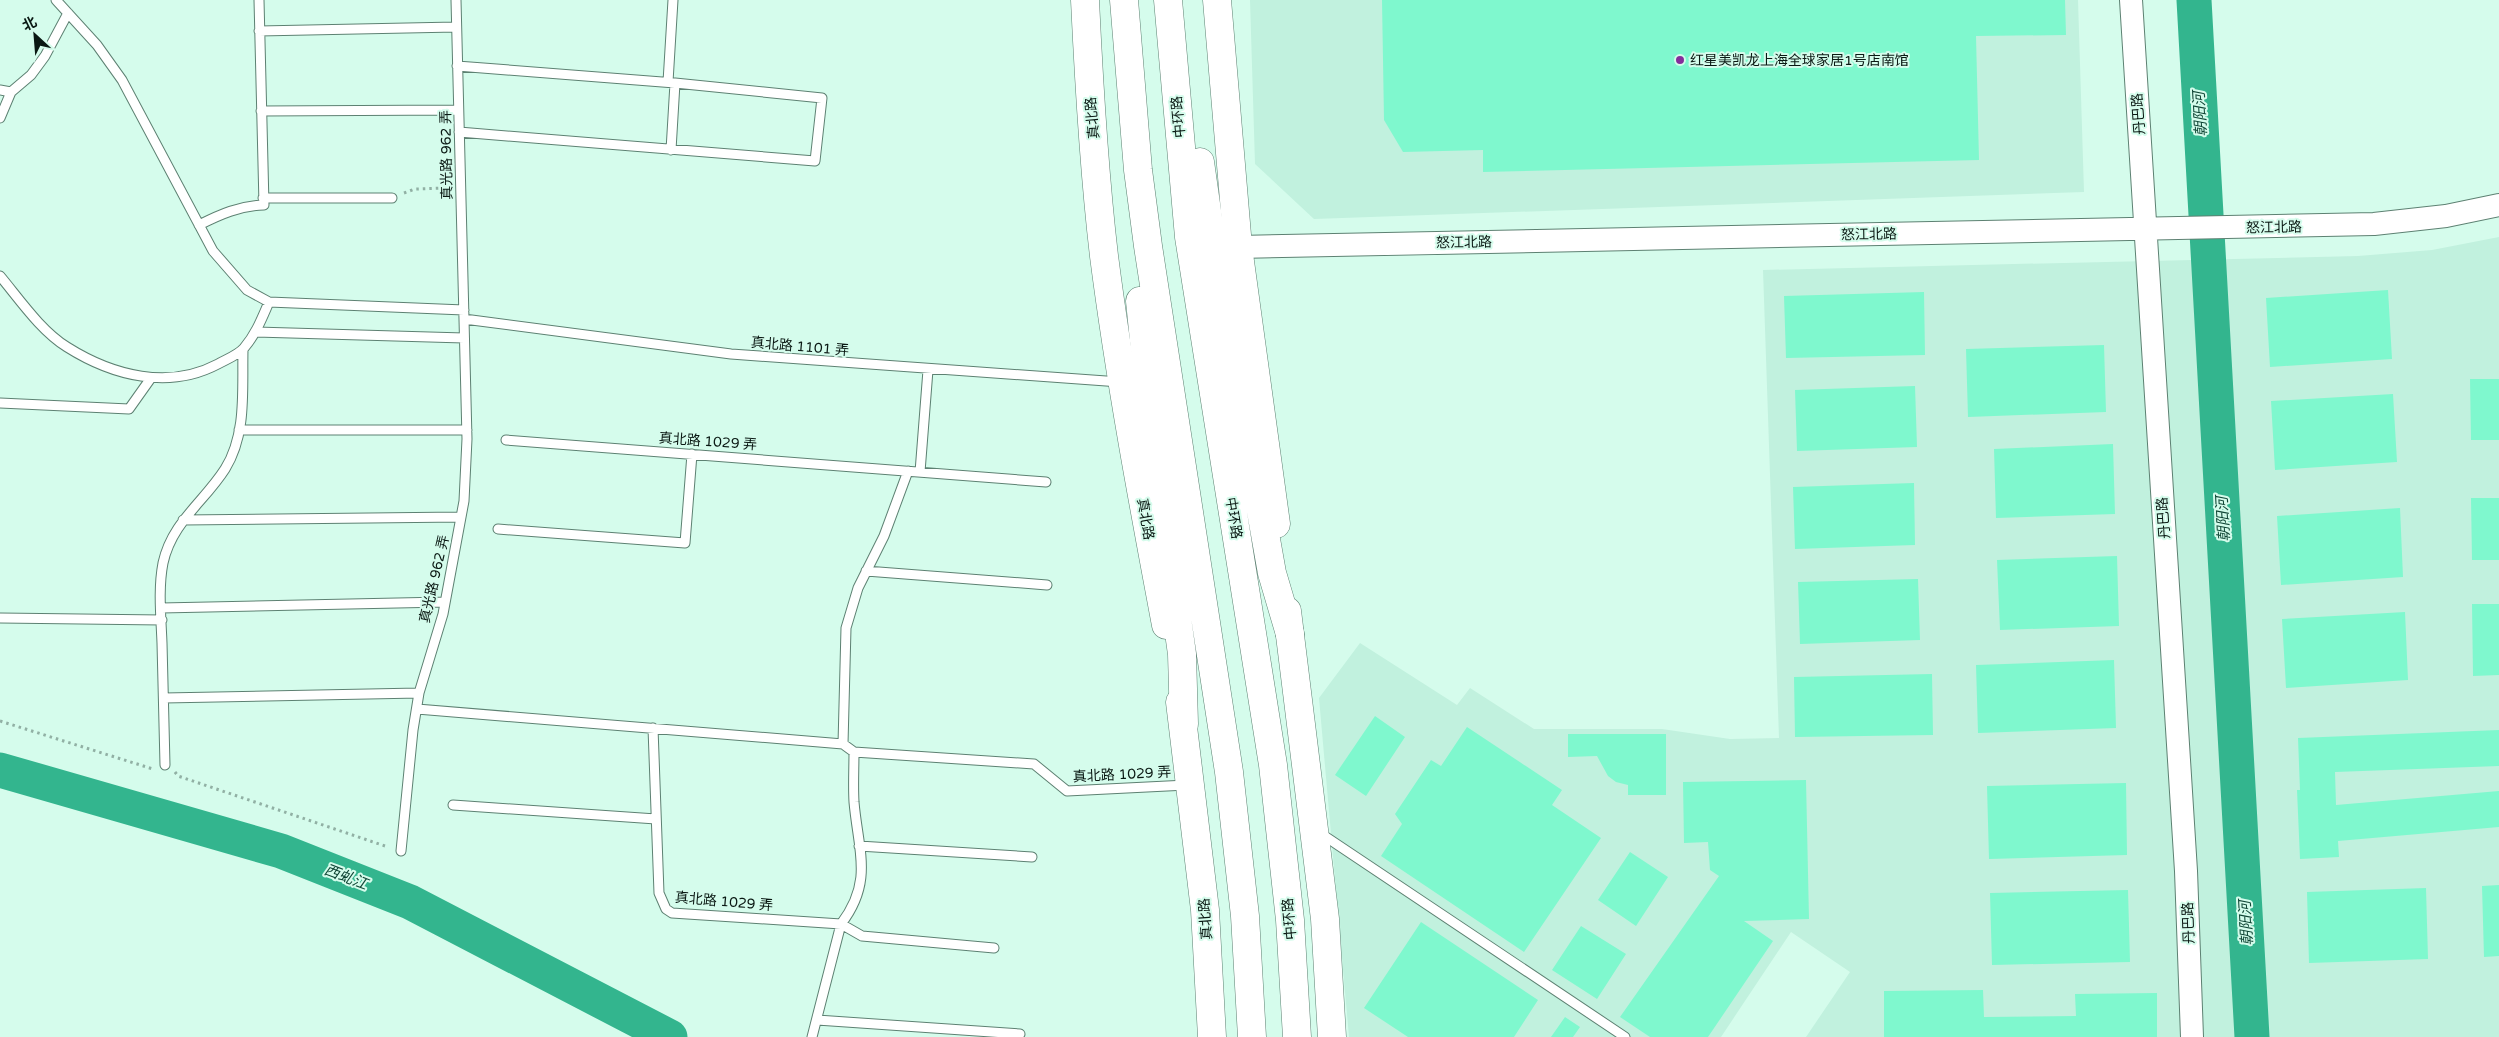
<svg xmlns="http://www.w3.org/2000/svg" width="2499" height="1037" font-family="'Varela Round','Noto Sans SC',sans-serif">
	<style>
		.built { fill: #c1f1de }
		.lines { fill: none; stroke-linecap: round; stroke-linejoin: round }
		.river { stroke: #33b58e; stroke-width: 35 }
		.building { fill: #7ff8ce }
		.service-casing { stroke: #5d8172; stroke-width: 11 }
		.tertiary-casing { stroke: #5d8172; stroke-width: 24 }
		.primary-casing { stroke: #5d8172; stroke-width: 29 }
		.trunk-casing { stroke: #5d8172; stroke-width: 29 }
		.path { stroke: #91b0a4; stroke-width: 3; stroke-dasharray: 2.5 4; stroke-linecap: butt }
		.service { stroke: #fff; stroke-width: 9 }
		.tertiary { stroke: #fff; stroke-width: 22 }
		.primary { stroke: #fff; stroke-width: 28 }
		.trunk { stroke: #fff; stroke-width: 28 }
		.poi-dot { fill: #842d9b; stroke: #d5fcec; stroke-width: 2 }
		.labels { text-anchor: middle; stroke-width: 4; stroke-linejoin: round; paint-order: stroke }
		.poi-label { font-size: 14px; fill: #0a1813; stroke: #d5fcec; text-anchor: start }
		.street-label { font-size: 14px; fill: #0a1813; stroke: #d5fcec }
		.water-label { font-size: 15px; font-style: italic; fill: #114636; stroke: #d5fcec }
	</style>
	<rect width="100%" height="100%" fill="#d5fcec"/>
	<!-- built -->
	<path class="built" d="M1250 0H2078L2084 192 1314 219 1255 164Z
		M2499 237V1037H1806L1850 972 1791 932 1721 1037H1349L1319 698 1360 643 1457 705 1470 688 1534 729H1662L1730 739 1779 738 1763 270 2358 256 2432 250Z"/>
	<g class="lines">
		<!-- river -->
		<path class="river" d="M2194 0 2252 1037
			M0 770 281 851 410 902 670 1037"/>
	</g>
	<!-- building -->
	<path class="building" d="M1382 0H2065L2066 35 1976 36 1979 160 1483 172V150L1403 152 1384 120Z
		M2388 290 2392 359 2270 367 2266 298Z
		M1924 292 1925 355 1786 358 1784 296Z
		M2104 345 2106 412 1968 417 1966 349Z
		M2470 379H2499V440H2471Z
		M1915 386 1917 447 1797 451 1795 390Z
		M2393 394 2397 462 2275 470 2271 401Z
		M2113 444 2115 514 1996 518 1994 449Z
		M1914 483 1915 545 1795 549 1793 487Z
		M2471 498H2499V560H2472Z
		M2400 508 2403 577 2281 585 2277 516Z
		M2117 556 2119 626 2000 630 1997 560Z
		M1918 579 1920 640 1800 644 1798 582Z
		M2472 604H2499V675L2473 676Z
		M2405 612 2408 680 2286 688 2282 619Z
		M2114 660 2116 728 1978 733 1976 665Z
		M1932 674 1933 735 1795 737 1794 677Z
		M1375 716 1405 737 1366 796 1335 775Z
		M1467 727 1562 790 1552 805 1601 838 1524 952 1381 856 1402 824 1395 814 1431 760 1441 766Z
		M2499 730V766L2335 772 2336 805 2499 791V827L2338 841 2339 857 2300 859 2297 790H2300L2298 738Z
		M1568 734H1666V795H1628V785L1616 782 1608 776 1597 756 1568 757Z
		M1806 780 1809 919 1744 921 1773 941 1708 1037H1650L1620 1017 1719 876 1710 870 1708 842 1684 843 1683 782Z
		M2126 783 2127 855 1989 859 1987 786Z
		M1630 852 1668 877 1636 926 1598 900Z
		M2499 885V956L2484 957 2482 886Z
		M2426 888 2428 959 2309 963 2307 892Z
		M2128 890 2130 962 1992 965 1990 893Z
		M1421 922 1538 1000 1514 1037H1408L1364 1008Z
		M1581 926 1626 954 1597 999 1552 970Z
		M1983 990 1984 1017 2076 1016 2075 994 2157 993V1037H1884V991Z
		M1565 1017 1580 1027 1573 1037H1551Z"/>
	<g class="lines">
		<defs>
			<path id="service" d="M56 0 97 45 122 80 213 251 247 290 269 302 464 310
				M259 31 456 27
				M457 66 675 83 822 98 815 161 459 132
				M668 82 673 0
				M0 90 11 92
				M261 111 458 110
				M0 118 11 92 31 75 45 56 68 13
				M671 150 675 83
				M263 198H392
				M199 225C221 214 239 206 264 205L259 0
				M0 276C20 300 41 331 67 347 113 376 169 390 218 364 227 359 238 355 244 348 256 334 262 318 269 302
				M464 319 731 354 1120 382
				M256 332 464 338
				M0 403 129 409 151 378
				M239 430H467
				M506 440 1046 482
				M920 472 928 370
				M183 520 461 517
				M498 529 685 543 692 454
				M866 571 1047 585
				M161 608 445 602
				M0 618 162 620
				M164 698 419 693
				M417 709 843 744 854 752 1034 764 1067 791 1187 785
				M653 728 659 893 666 909 672 913 841 924 862 936 994 948
				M843 744 846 628 858 588 884 536 908 471
				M165 765C164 724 163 684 162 643 161 617 158 589 163 563 172 522 204 502 225 469 247 434 242 389 243 350
				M453 805 656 819
				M1320 833 1625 1037
				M859 846 1032 857
				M401 851 413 730 419 693 443 614 464 501 467 439 456 0
				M817 1020 1020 1034
				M812 1037 841 924C874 881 858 850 854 802 853 785 854 768 854 752"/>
			<path id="tertiary" d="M2131 0 2186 871 2192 1037
				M1238 247 2374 224 2446 216 2499 205"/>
			<path id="primary" d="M1085 0C1089 85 1094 171 1104 256 1120 380 1143 503 1166 625
				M1217 0 1238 247 1276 524
				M1287 611 1325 919 1332 1037
				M1180 702 1205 910 1212 1037"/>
			<path id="trunk" d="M1124 0 1138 170 1148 246 1229 772 1245 916 1252 1037
				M1168 0 1189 237 1273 765 1290 920 1297 1037
				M1200 162 1221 309 1243 410 1272 573 1290 634
				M1140 301 1159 488 1182 654 1184 724"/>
		</defs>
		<!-- service casing -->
		<use href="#service" class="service-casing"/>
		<!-- tertiary casing -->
		<use href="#tertiary" class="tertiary-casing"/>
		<!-- primary casing -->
		<use href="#primary" class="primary-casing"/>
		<!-- trunk casing -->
		<use href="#trunk" class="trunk-casing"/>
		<!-- path -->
		<path class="path" d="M404 193 415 189 447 188
			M0 721 153 769
			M175 772 178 776 388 847"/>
		<!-- service -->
		<use href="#service" class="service"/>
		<!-- tertiary -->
		<use href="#tertiary" class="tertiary"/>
		<!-- primary -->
		<use href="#primary" class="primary"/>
		<!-- trunk -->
		<use href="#trunk" class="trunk"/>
	</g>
	<!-- markers -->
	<circle class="poi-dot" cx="1680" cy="60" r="5"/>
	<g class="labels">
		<!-- poi labels -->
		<g class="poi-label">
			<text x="1690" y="65">红星美凯龙上海全球家居1号店南馆</text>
		</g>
		<!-- street labels -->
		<g class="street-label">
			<text transform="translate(2138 114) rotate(-94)" y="5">丹巴路</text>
			<text transform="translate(1178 117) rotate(-95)" y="5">中环路</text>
			<text transform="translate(1092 118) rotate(-95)" y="5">真北路</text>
			<text transform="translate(446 155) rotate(-91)" y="5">真光路 962 弄</text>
			<text transform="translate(2274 227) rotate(-1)" y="5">怒江北路</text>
			<text transform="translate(1869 234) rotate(-1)" y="5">怒江北路</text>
			<text transform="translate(1464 242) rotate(-1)" y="5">怒江北路</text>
			<text transform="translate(800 346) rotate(5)" y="5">真北路 1101 弄</text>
			<text transform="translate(708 441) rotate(4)" y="5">真北路 1029 弄</text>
			<text transform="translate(1234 518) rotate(81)" y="5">中环路</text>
			<text transform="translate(2163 518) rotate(-94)" y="5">丹巴路</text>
			<text transform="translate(1146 519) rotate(80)" y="5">真北路</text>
			<text transform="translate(434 579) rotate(-77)" y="5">真光路 962 弄</text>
			<text transform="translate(1122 774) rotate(-3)" y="5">真北路 1029 弄</text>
			<text transform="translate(724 901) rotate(5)" y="5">真北路 1029 弄</text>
			<text transform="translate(1205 919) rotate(-94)" y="5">真北路</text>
			<text transform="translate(1289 919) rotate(-95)" y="5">中环路</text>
			<text transform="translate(2188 923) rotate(-92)" y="5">丹巴路</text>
		</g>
		<!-- water labels -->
		<g class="water-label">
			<text transform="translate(2200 114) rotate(-93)" y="5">朝阳河</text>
			<text transform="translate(2223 519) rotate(-93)" y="5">朝阳河</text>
			<text transform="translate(346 877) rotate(21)" y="5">西虬江</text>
			<text transform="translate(2246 923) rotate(-93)" y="5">朝阳河</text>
		</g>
	</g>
	<!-- north arrow -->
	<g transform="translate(35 35) rotate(334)" stroke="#d5fcec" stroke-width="4" paint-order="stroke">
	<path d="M0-4L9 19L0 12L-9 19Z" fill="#0a1813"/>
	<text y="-8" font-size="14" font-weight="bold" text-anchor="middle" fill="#0a1813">北</text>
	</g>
</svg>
